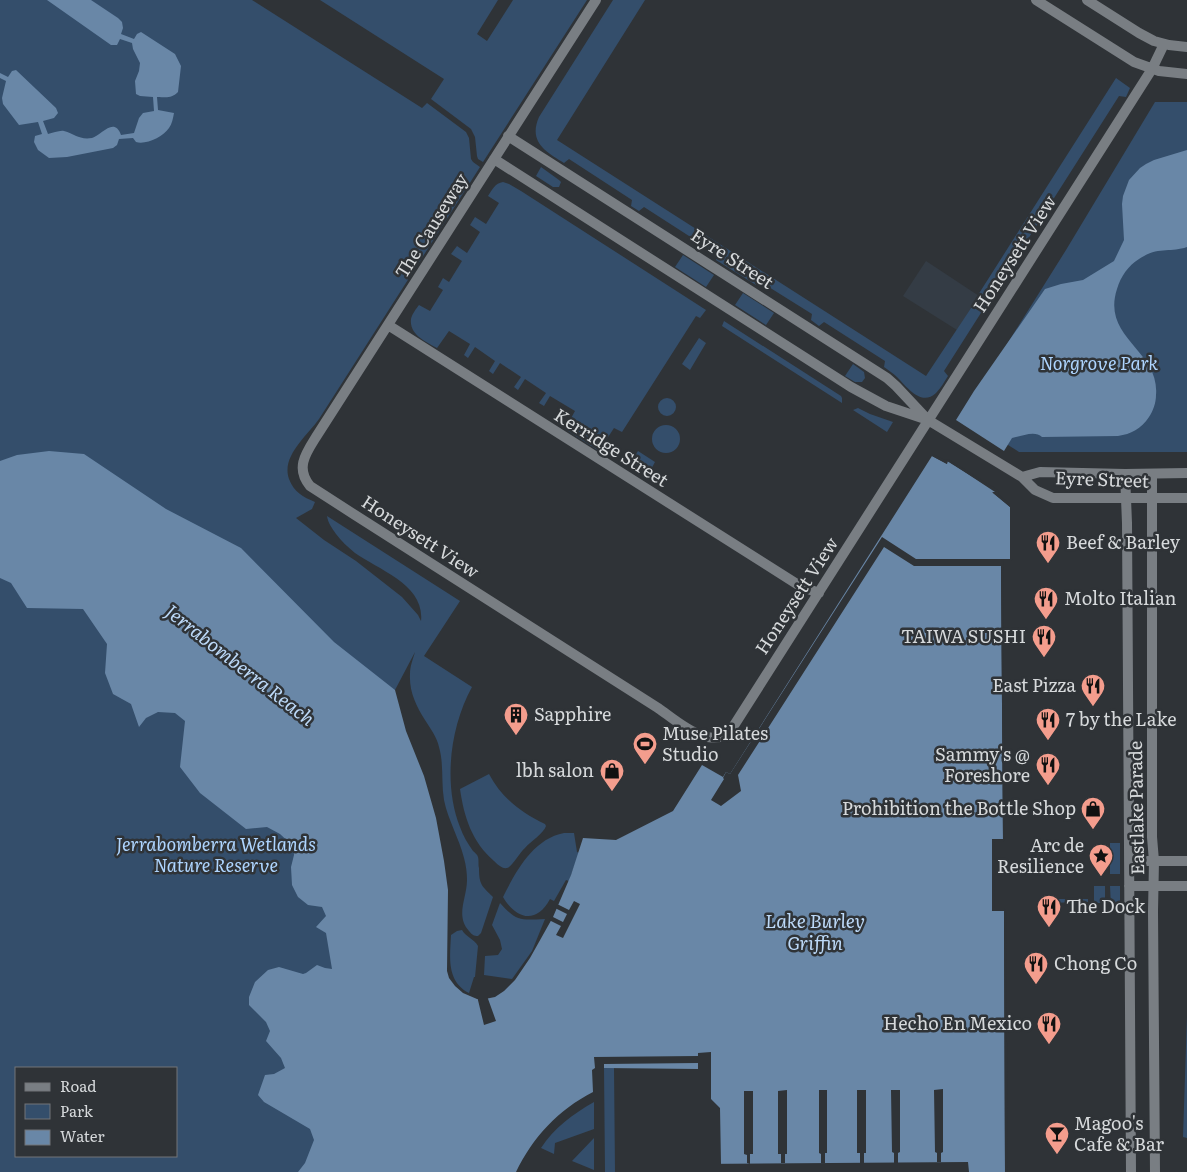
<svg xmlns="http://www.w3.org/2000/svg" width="1187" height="1172" font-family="Literata,serif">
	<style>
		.built { fill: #343c45 }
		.green { fill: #344e6b; fill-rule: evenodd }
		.water { fill: #6987a7 }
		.pier { fill: #2f3337 }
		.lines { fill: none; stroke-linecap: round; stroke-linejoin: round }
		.street { stroke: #797e83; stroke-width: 10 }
		.labels { text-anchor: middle; stroke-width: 5; stroke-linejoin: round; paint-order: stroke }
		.street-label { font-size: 18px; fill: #d6d9db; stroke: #2f3337 }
		.park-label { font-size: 18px; font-style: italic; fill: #aed5ff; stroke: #2f3337 }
		.poi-label { font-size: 18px; fill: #d6d9db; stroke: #2f3337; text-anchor: start }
		.water-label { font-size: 19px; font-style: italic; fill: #bcd9f8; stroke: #2f3337 }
	</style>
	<rect width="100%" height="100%" fill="#2f3337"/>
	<!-- built -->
	<path class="built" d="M926 261 979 296 957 330 903 296Z"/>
	<!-- green -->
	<path class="green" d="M0 0H252L422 108 427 103 466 132 469 138 471 159 473 162 480 167 319 419C307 436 281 456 289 479 294 492 303 497 315 502L312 509 296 518 324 540 356 561 402 597 418 615 421 621C425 585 379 570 355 553 348 547 341 541 336 534 332 528 328 523 327 516L460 601 424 656 472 687C450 727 443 784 460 827 463 836 468 844 473 851 475 853 477 854 478 857 479 860 478 865 479 868 479 885 482 886 493 897L481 933 478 936C474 936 472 935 469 931 455 916 467 898 467 880 467 873 466 865 464 858 459 838 448 820 444 800 441 782 444 764 439 747 437 737 430 728 425 720 416 706 409 691 410 674 410 666 413 659 415 652L395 690 394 705 443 975 484 1172H0ZM16 1068H176V1156H16Z
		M320 0H498L477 34 487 41 513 0H587L483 162 478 159 477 156 475 137 471 129 431 99 444 79Z
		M613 0H645L557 140 926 376 979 296 978 295 1116 78 1130 88 1126 97 1119 96 944 371 948 376C944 382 941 388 936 393 921 407 907 387 897 377 893 373 888 370 884 367L885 361 824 322 819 326 811 320 812 314 759 281 756 285 716 260 717 254 644 207 639 211 631 206 632 200 569 159 564 163C546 152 528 142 539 117Z
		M1155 102H1187V452H1019L962 416 1066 250Z
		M541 167 559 180 561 182 559 187H553L536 176Z
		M503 182 509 184 521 191 706 310 700 318 696 316 622 432 614 428 599 451 565 429 575 411 550 396 544 406 539 403 546 393 525 379 518 390 514 387 521 377 500 363 493 374 489 371 495 361 475 347 468 358 464 355 470 344 449 331 437 348C427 342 409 335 411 319 412 314 416 309 419 305L430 311 443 290 438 287 443 278 449 282 462 261 451 254 457 246 467 253 480 232 470 225 475 217 486 224 499 203 488 196C492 190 495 183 503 182Z
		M683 255 714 275 706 287 675 267Z
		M743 293 774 313 766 325 735 305Z
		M724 321 841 396 842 398V403L722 326Z
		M699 338 706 343 690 370 682 364Z
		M853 364 864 372 865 378 862 382H855L845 376Z
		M658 407a9 9 0 1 1 18 0a9 9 0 1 1-18 0Z
		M858 408 870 414 893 422 887 432 853 410Z
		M652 439a14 14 0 1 1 28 0a14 14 0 1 1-28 0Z
		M638 451 655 462 649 473 631 462Z
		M489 774C501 797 521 813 545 824L546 826C544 833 530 842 525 848 520 852 512 867 507 868 502 869 497 864 494 861 472 842 464 817 460 789Z
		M564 833H574L577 852 579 853 569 881 566 880 554 901 550 899C536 925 516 919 503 897 516 871 533 839 564 833Z
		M1110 843H1120V874H1110Z
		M1094 886H1105V903H1094Z
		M1110 886H1120V906L1111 907Z
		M1041 899H1088V902L1041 903Z
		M500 903C517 922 521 920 545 919L532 951 512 979 484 975 485 956 498 955 502 949 500 940 492 925Z
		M462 930C466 937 474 939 478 946L475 977H474L469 993C446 981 450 957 451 935L457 931Z
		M1187 1016V1138L1183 1137Z
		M604 1068H614L615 1172H605Z
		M594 1102V1129L555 1143 554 1154 541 1148C554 1128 573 1114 594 1102Z
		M594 1138V1170L572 1161Z"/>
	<!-- water -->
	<path class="water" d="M47 0H91L118 18 122 22 123 28 121 34 134 39 137 34 141 32 175 54 181 66 178 92C171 99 166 97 157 97L158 110 174 113C173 118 172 124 169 128 163 137 146 145 136 142L133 138 119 139 117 145 113 148 67 157 49 158 38 150 34 142 35 136 42 134 38 122 19 125 3 104 2 98 6 81 0 78V73L8 77 12 71 16 70 56 108 58 113 54 118 43 121 48 134C53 133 60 130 64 131 75 134 79 140 92 138 101 136 114 116 121 135L134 133 139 118 143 113 154 111 153 97 140 96 136 94 135 81 139 71 140 63 133 49 132 43 120 39 117 45H111Z
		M1187 150V247C1170 253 1158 246 1139 259 1128 266 1121 276 1117 289 1101 338 1160 350 1156 395 1156 403 1153 411 1149 417 1141 429 1131 434 1118 436L1042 437C1035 430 1022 436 1012 438L1004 451 956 420 974 391 1045 289 1061 284 1083 280 1114 261 1124 240 1122 204 1123 196 1129 180 1140 168 1146 164 1154 160Z
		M49 451 84 454 166 509 241 548 334 642 395 690 406 731 424 776 436 818 444 861 448 890 447 971 449 978 455 986 463 993 477 999H485L495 997 504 991 515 980 530 958 553 917 571 875 583 838 616 840 673 811 702 765 723 777 726 772 730 774 932 456 947 464V461L997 492 993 493 1010 507V559H1002L1001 565 1003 840H992V911H1004L1005 1172H969L968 1162 698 1164V1069L604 1068H595L592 1070 593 1092C558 1110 533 1137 516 1172H298L305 1163 314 1140 310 1129 264 1102 258 1095 265 1075 274 1074 285 1068 281 1058 266 1041 270 1031 266 1022 249 1005V997L255 982 268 970 279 967 303 974 306 973 317 965 325 968 332 969 326 933 316 927 326 916 322 907 308 905 298 897 292 885 291 867 294 855 293 846 280 834 267 827 246 829 200 793 180 767 185 721 175 713 158 712 146 718 139 727 131 704 113 694 105 673 107 644 83 609 27 608 11 583 0 578V461L17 455Z"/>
	<!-- pier -->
	<path class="pier" d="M933 454 945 460 948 459 998 490 999 492 998 494 1010 504V507L992 492H995L948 461 947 464 932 456Z
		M882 537 916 559H1013L1011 561H1004L1003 566 1005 840 1003 842H994L995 908H1004L1006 911 1008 1172H1005L1004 911H992V839H1003L1001 566H914L884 547 738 775 741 791 721 806 711 800 724 779 723 778 726 772 730 774Z
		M574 901 580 904 563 938 556 935 561 926 549 920 551 916 563 922 567 914 555 908 557 904 569 910Z
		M477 996H487L496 1021 484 1025Z
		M711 1052V1099L720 1108 721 1164H698V1063L604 1064V1068H595L594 1057 698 1056V1053Z
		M943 1089V1152L941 1153V1162H937V1153L935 1152 934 1090Z
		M787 1090V1154H785V1163H781V1154H778V1091Z
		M819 1090H827V1153H825V1163H821V1154L819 1153Z
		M857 1090H866V1153H864V1163H860V1153H857Z
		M891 1090H900V1152L898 1153V1163H894V1153L892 1152Z
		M744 1091H753V1154H750V1164L747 1163V1155L744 1154Z"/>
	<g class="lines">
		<!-- street -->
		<path class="street" d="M596 0 316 437C306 453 295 468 310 486L355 515 658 708C677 721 713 755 733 727L1152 69 1164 44
			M1036 0 1134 62 1159 71 1187 74
			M1087 0 1139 33 1154 41 1169 45 1187 47
			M508 136 887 378 896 386 927 419
			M494 159 851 387 886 406 928 420 1022 477 1035 490 1053 498H1187
			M388 325 800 586 819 593
			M1125 474 1127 523 1131 1172
			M1152 474V837L1154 861 1153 911 1155 1172
			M1022 477 1040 472 1125 474 1187 473
			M1129 861H1187
			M1129 886H1187"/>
	</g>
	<!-- icons -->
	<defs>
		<symbol id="restaurant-pin" viewBox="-11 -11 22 30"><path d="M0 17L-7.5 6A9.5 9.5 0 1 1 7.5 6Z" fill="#f49d8d" stroke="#2f3337"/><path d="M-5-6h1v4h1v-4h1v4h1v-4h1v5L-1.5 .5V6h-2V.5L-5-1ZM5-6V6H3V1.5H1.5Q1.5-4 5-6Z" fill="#111"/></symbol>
		<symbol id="building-pin" viewBox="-11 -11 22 30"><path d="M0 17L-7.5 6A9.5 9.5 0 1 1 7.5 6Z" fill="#f49d8d" stroke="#2f3337"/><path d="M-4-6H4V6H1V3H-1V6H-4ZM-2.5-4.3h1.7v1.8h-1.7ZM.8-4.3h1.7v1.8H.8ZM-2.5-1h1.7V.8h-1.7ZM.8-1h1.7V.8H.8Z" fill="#111"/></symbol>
		<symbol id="stadium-pin" viewBox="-11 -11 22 30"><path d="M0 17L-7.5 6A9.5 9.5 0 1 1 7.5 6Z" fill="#f49d8d" stroke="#2f3337"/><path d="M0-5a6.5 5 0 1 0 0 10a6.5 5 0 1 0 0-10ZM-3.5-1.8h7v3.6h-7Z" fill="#111"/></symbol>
		<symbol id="shop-pin" viewBox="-11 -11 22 30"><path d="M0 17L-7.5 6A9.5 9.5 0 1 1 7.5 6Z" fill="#f49d8d" stroke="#2f3337"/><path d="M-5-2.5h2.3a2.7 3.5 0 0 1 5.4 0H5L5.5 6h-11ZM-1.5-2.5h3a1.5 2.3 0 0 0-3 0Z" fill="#111"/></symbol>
		<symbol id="sight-pin" viewBox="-11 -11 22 30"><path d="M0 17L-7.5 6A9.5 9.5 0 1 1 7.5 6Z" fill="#f49d8d" stroke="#2f3337"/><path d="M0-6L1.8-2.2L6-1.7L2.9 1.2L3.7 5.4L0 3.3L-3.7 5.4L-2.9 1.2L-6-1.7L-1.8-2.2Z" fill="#111"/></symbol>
		<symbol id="bar-pin" viewBox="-11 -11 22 30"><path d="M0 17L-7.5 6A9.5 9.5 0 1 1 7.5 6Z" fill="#f49d8d" stroke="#2f3337"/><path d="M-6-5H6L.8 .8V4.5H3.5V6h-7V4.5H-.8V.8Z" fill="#111"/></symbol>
	</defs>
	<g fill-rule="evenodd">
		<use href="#restaurant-pin" x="1034" y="529" width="28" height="38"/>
		<use href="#restaurant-pin" x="1032" y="585" width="28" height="38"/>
		<use href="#restaurant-pin" x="1030" y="623" width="28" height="38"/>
		<use href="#restaurant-pin" x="1079" y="672" width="28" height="38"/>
		<use href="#building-pin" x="502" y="701" width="28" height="38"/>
		<use href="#restaurant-pin" x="1034" y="706" width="28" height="38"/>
		<use href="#stadium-pin" x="631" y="730" width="28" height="38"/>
		<use href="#restaurant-pin" x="1034" y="751" width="28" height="38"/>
		<use href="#shop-pin" x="598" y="757" width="28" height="38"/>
		<use href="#shop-pin" x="1079" y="795" width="28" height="38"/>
		<use href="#sight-pin" x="1087" y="842" width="28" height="38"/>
		<use href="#restaurant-pin" x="1035" y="893" width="28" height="38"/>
		<use href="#restaurant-pin" x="1022" y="950" width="28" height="38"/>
		<use href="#restaurant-pin" x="1035" y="1010" width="28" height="38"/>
		<use href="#bar-pin" x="1043" y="1120" width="28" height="38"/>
	</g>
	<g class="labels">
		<!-- street labels -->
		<g class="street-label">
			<text transform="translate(432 226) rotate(-58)" y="6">The Causeway</text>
			<text transform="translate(1015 254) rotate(-57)" y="6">Honeysett View</text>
			<text transform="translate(732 259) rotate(33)" y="6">Eyre Street</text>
			<text transform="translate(611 448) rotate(32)" y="6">Kerridge Street</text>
			<text transform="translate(1102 480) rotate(2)" y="6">Eyre Street</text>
			<text transform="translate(420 537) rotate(33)" y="6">Honeysett View</text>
			<text transform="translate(797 596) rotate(-57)" y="6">Honeysett View</text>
			<text transform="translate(1137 808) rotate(-91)" y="6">Eastlake Parade</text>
		</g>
		<!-- park labels -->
		<g class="park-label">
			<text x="1099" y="370">Norgrove Park</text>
			<text x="216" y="851">Jerrabomberra Wetlands<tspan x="216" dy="21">Nature Reserve</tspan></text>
		</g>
		<!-- poi labels -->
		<g class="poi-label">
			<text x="1066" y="549">Beef &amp; Barley</text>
			<text x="1064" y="605">Molto Italian</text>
			<text x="1026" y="643" text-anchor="end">TAIWA SUSHI</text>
			<text x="1076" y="692" text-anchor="end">East Pizza</text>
			<text x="534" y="721">Sapphire</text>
			<text x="1066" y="726">7 by the Lake</text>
			<text x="662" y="740">Muse Pilates<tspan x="662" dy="21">Studio</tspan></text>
			<text x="1030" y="761" text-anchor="end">Sammy's @<tspan x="1030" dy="21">Foreshore</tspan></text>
			<text x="594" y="777" text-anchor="end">lbh salon</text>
			<text x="1076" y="815" text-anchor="end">Prohibition the Bottle Shop</text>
			<text x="1084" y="852" text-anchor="end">Arc de<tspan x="1084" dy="21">Resilience</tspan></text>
			<text x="1066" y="913">The Dock</text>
			<text x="1054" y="970">Chong Co</text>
			<text x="1032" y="1030" text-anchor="end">Hecho En Mexico</text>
			<text x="1074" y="1130">Magoo's<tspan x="1074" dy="21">Cafe &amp; Bar</tspan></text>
		</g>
		<!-- water labels -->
		<g class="water-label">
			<text transform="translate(240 665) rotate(38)" y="7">Jerrabomberra Reach</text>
			<text x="815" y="928">Lake Burley<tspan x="815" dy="22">Griffin</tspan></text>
		</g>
	</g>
	<!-- legend -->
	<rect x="15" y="1067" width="162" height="90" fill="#2f3337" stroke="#727579"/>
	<rect x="25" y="1083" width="25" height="8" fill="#797e83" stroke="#727579"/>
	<text x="60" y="1092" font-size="15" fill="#d6d9db">Road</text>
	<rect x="25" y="1104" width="25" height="15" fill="#344e6b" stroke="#727579"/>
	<text x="60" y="1117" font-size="15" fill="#d6d9db">Park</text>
	<rect x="25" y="1130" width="25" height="15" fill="#6987a7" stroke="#727579"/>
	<text x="60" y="1142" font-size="15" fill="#d6d9db">Water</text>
</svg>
